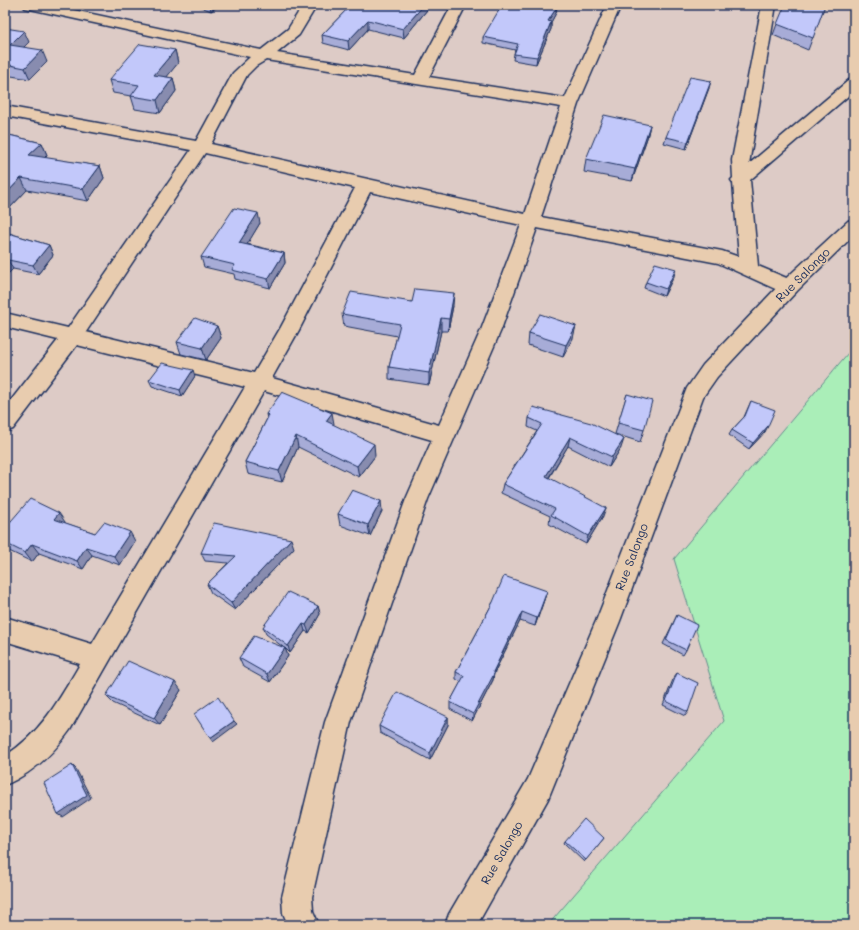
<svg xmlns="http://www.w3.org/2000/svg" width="859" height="930" font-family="Mali,sans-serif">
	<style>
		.green { fill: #aaeeb8; stroke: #628e8b }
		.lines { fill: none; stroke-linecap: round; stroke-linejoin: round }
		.minor-casing { stroke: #1b2f5e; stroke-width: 3 }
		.tertiary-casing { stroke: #1b2f5e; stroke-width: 3 }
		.minor { fill: #e8ccaf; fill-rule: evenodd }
		.tertiary { fill: #e8ccaf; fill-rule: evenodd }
		.wall { fill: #a7acd7; stroke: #1b2f5e }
		.shaded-wall { fill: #888caf; stroke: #1b2f5e }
		.building { fill: #c2c8fa; stroke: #1b2f5e }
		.labels { text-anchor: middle; stroke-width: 3; stroke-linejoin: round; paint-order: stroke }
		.street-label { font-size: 12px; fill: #1b2f5e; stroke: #e8ccaf }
	</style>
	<rect width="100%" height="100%" fill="#ddcbc6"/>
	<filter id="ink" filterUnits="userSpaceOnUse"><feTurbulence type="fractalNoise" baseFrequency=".025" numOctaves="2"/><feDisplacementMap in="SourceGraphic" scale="8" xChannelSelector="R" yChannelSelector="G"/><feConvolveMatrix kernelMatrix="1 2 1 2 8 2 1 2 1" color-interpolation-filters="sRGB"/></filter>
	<g filter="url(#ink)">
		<!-- green -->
		<path class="green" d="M854 346V925H548L724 721 674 559Z"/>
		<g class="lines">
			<defs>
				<path id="minor" d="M23 5H50L261 50 288 29 303 5H317L299 35 277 53 415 75 452 5H466L429 77 565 98 607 5H621L578 104 541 217 722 251 739 257 733 183 731 180 733 178 732 160 762 5H776L749 164 849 80 854 78V91L750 180 758 266 796 282 798 287 796 292 789 294 782 292 718 263 537 228 501 330 428 499 351 722 312 897 313 911 319 925H288L283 913 282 897 325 722 406 499 432 440 264 391 70 730C53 754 33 773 5 785V756C41 733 59 700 80 664L5 641V617L92 644 245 387 77 345 13 429 5 432V408L58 340 5 327V313L68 328 191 150 5 116V106L196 141 233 73 250 57 30 9 25 8ZM266 60 561 107 525 214 211 144 247 75 256 66ZM205 153 355 188 281 327 254 373 86 332ZM370 192 521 225 481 330 439 425 272 378 299 330Z"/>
				<path id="tertiary" d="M854 219V235L796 292 717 377 703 397 620 621 548 799 477 925H445L449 914 528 779 596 621 687 388 703 365 782 282 848 221Z"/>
			</defs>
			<!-- minor casing -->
			<use href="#minor" class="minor-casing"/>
			<!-- tertiary casing -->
			<use href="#tertiary" class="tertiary-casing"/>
			<!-- minor -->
			<use href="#minor" class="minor"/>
			<!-- tertiary -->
			<use href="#tertiary" class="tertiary"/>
		</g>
		<!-- wall -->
		<path class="wall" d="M196 5H220L211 11Z
			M351 5H431L404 38 368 29 349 50 323 43 322 35Z
			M825 5 808 50 773 35 777 24Z
			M557 7 556 13 551 22V29L536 64 513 60 514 54 515 50 483 43V37Z
			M5 28 29 42 24 47 47 62 30 79 5 75Z
			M175 50 178 63 166 77 173 78 176 91 160 113 135 109 131 96 113 93 109 80Z
			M709 88 686 149 664 143 666 137Z
			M650 125 647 138 632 181 584 172 586 159Z
			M5 134 42 143 47 155 44 158 100 166 104 178 88 201 27 190 5 213Z
			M260 223 247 244 284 253 285 263 270 288 235 279 234 274 204 267 201 257Z
			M5 232 49 245 53 255 38 274 13 269 5 277Z
			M674 276 664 296 644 288 646 282Z
			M412 302 453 306 448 331H441L429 385 389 379V367L397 336 344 326 342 314Z
			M217 326 221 338 206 360 181 354 177 342Z
			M529 333 573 338 563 357 528 345Z
			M195 376 182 396 152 386 149 380Z
			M627 394 644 430 640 442 615 434Z
			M751 401 765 432 749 449 729 435 732 430 744 417Z
			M266 414 334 424 333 425 375 456 359 477 298 447 282 482 248 474 245 462 267 419Z
			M529 418 621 448 609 467 568 446 549 478 603 516 586 544 549 524 550 516 501 493 503 484 537 431 528 427Z
			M382 511 370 536 340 525 338 514Z
			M65 522V523L95 533 135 541 120 565 92 555 83 569 39 553 32 562 5 549V528Z
			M294 548 235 610 211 593 207 584 228 563 205 561 201 553Z
			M547 591 544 600 535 626 520 621 494 673 493 680 472 721 450 709V702L461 682 456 679V672L493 602Z
			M318 606 320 614 309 633 305 631 290 653 285 648 288 656 270 682 243 667 239 658 283 647 266 634 263 627Z
			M677 615 686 650 683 655 663 644Z
			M677 673 688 712 685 716 663 705 674 677Z
			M181 690 160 725 113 703 106 696Z
			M448 717V725L430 760 380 733 379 726Z
			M604 838 584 862 564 843 565 841Z"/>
		<!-- shaded-wall -->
		<path class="shaded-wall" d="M210 5H220L211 11Z
			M424 5H431L404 38 403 29Z
			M557 7 556 13 548 28V21Z
			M368 20V29L349 50 348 41Z
			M551 22V29L536 64 537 57Z
			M24 31 29 42 15 56 10 45Z
			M42 50 47 62 30 79 25 68Z
			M175 50 178 63 158 88 154 75Z
			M173 78 176 91 160 113 157 100Z
			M711 81 709 88 686 149 688 142Z
			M650 125 647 138 632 181 635 169Z
			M42 143 47 155 35 167 29 155Z
			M100 166 104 178 88 201 83 189Z
			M21 178 27 190 5 213V195Z
			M258 213 260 223 242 253 239 243Z
			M49 245 53 255 38 274 33 265Z
			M284 253 285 263 270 288 268 279Z
			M8 260 13 269 5 277V263Z
			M676 269 674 276 664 296 666 289Z
			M454 293 453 306 448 331 449 319Z
			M441 318V331L429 385V373Z
			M217 326 221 338 206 360 202 348Z
			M576 326 573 338 563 357 566 345Z
			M193 370 195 376 182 396 180 390Z
			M332 413 334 424 328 433 326 421Z
			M768 426 765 432 749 449 753 443Z
			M296 436 298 447 282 482 279 471Z
			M570 437 568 446 544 485 546 476Z
			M624 439 621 448 609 467 612 457Z
			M374 444 375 456 359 477 357 466Z
			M381 501 382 511 370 536 368 525Z
			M606 508 603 516 586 544 588 536Z
			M59 513 65 522 60 528 54 519Z
			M130 532 135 541 120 565 114 556Z
			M291 539 294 548 235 610 231 603Z
			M32 544 39 553 32 562 25 553Z
			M86 547 92 555 83 569 77 561Z
			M547 591 544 600 535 626 537 618Z
			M318 606 320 614 309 633 306 625Z
			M522 612 520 621 494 673 493 680 472 721 473 714Z
			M303 624 305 631 290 653 288 646Z
			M285 648 288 656 270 682 267 674Z
			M175 682 181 690 160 725 154 718Z
			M448 717V725L430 760V753Z
			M234 721 237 724 213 742 210 738Z
			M72 765 76 769 91 798 63 817 58 814Z"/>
		<!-- building -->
		<path class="building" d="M351 5H424L403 29 368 20 348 41 322 35Z
			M502 5H548L557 7 548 21 551 22 537 57 514 54 518 44 483 37Z
			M785 5H825L813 38 777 24Z
			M5 28 24 31 10 45 42 50 25 68 5 64Z
			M140 44 175 50 154 75 173 78 157 100 131 96 139 85 109 80Z
			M690 77 711 81 688 142 666 137Z
			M604 115 650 125 635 169 586 159Z
			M5 134 42 143 29 155 100 166 83 189 21 178 5 195Z
			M234 208 258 213 239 243 284 253 268 279 232 270 235 265 201 257Z
			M5 232 49 245 33 265 8 260 5 263Z
			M655 263 676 269 666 289 646 282Z
			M415 289 454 293 449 319 441 318 429 373 389 367 400 324 342 314 351 292 412 302Z
			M540 314 576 326 566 345 529 333Z
			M195 318 217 326 202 348 177 342Z
			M162 363 193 370 180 390 149 380Z
			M282 392 332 413 326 421 374 444 357 466 296 436 279 471 245 462 269 415 266 414Z
			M627 394 652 401 644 430 618 423Z
			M751 401 775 410 768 426 753 443 732 430 745 416Z
			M533 407 591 423 624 439 612 457 570 437 546 476 606 508 588 536 551 515 555 509 503 484 542 424 529 418Z
			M352 490 381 501 368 525 338 514Z
			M30 499 59 513 54 519 95 533 104 522 130 532 114 556 86 547 77 561 32 544 25 553 5 543V528Z
			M214 523 291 539 231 603 207 584 236 556 201 553Z
			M504 576 547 591 537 618 522 612 493 672H495L473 714 450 702 464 676 456 672 493 602Z
			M288 592 318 606 306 625 303 624 288 646 263 627Z
			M677 615 697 625 686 650 666 640Z
			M254 636 285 648 267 674 239 658Z
			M128 661 175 682 154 718 106 696Z
			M677 673 698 683 688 712 666 701Z
			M397 692 448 717 430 753 379 726Z
			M218 697 234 721 210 738 194 714Z
			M72 765 87 795 58 814 44 783Z
			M584 819 604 838 586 860 565 841Z"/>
	</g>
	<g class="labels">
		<!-- street labels -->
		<g class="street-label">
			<text transform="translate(803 275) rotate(-45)" y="4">Rue Salongo</text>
			<text transform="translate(632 557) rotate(-69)" y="4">Rue Salongo</text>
			<text transform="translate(502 853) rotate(-60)" y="4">Rue Salongo</text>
		</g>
	</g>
	<!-- margin -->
	<rect width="859" height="930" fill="none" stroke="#e8ccaf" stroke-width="20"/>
	<rect x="10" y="10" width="839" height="910" fill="none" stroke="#1b2f5e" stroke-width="1.5" filter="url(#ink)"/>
</svg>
